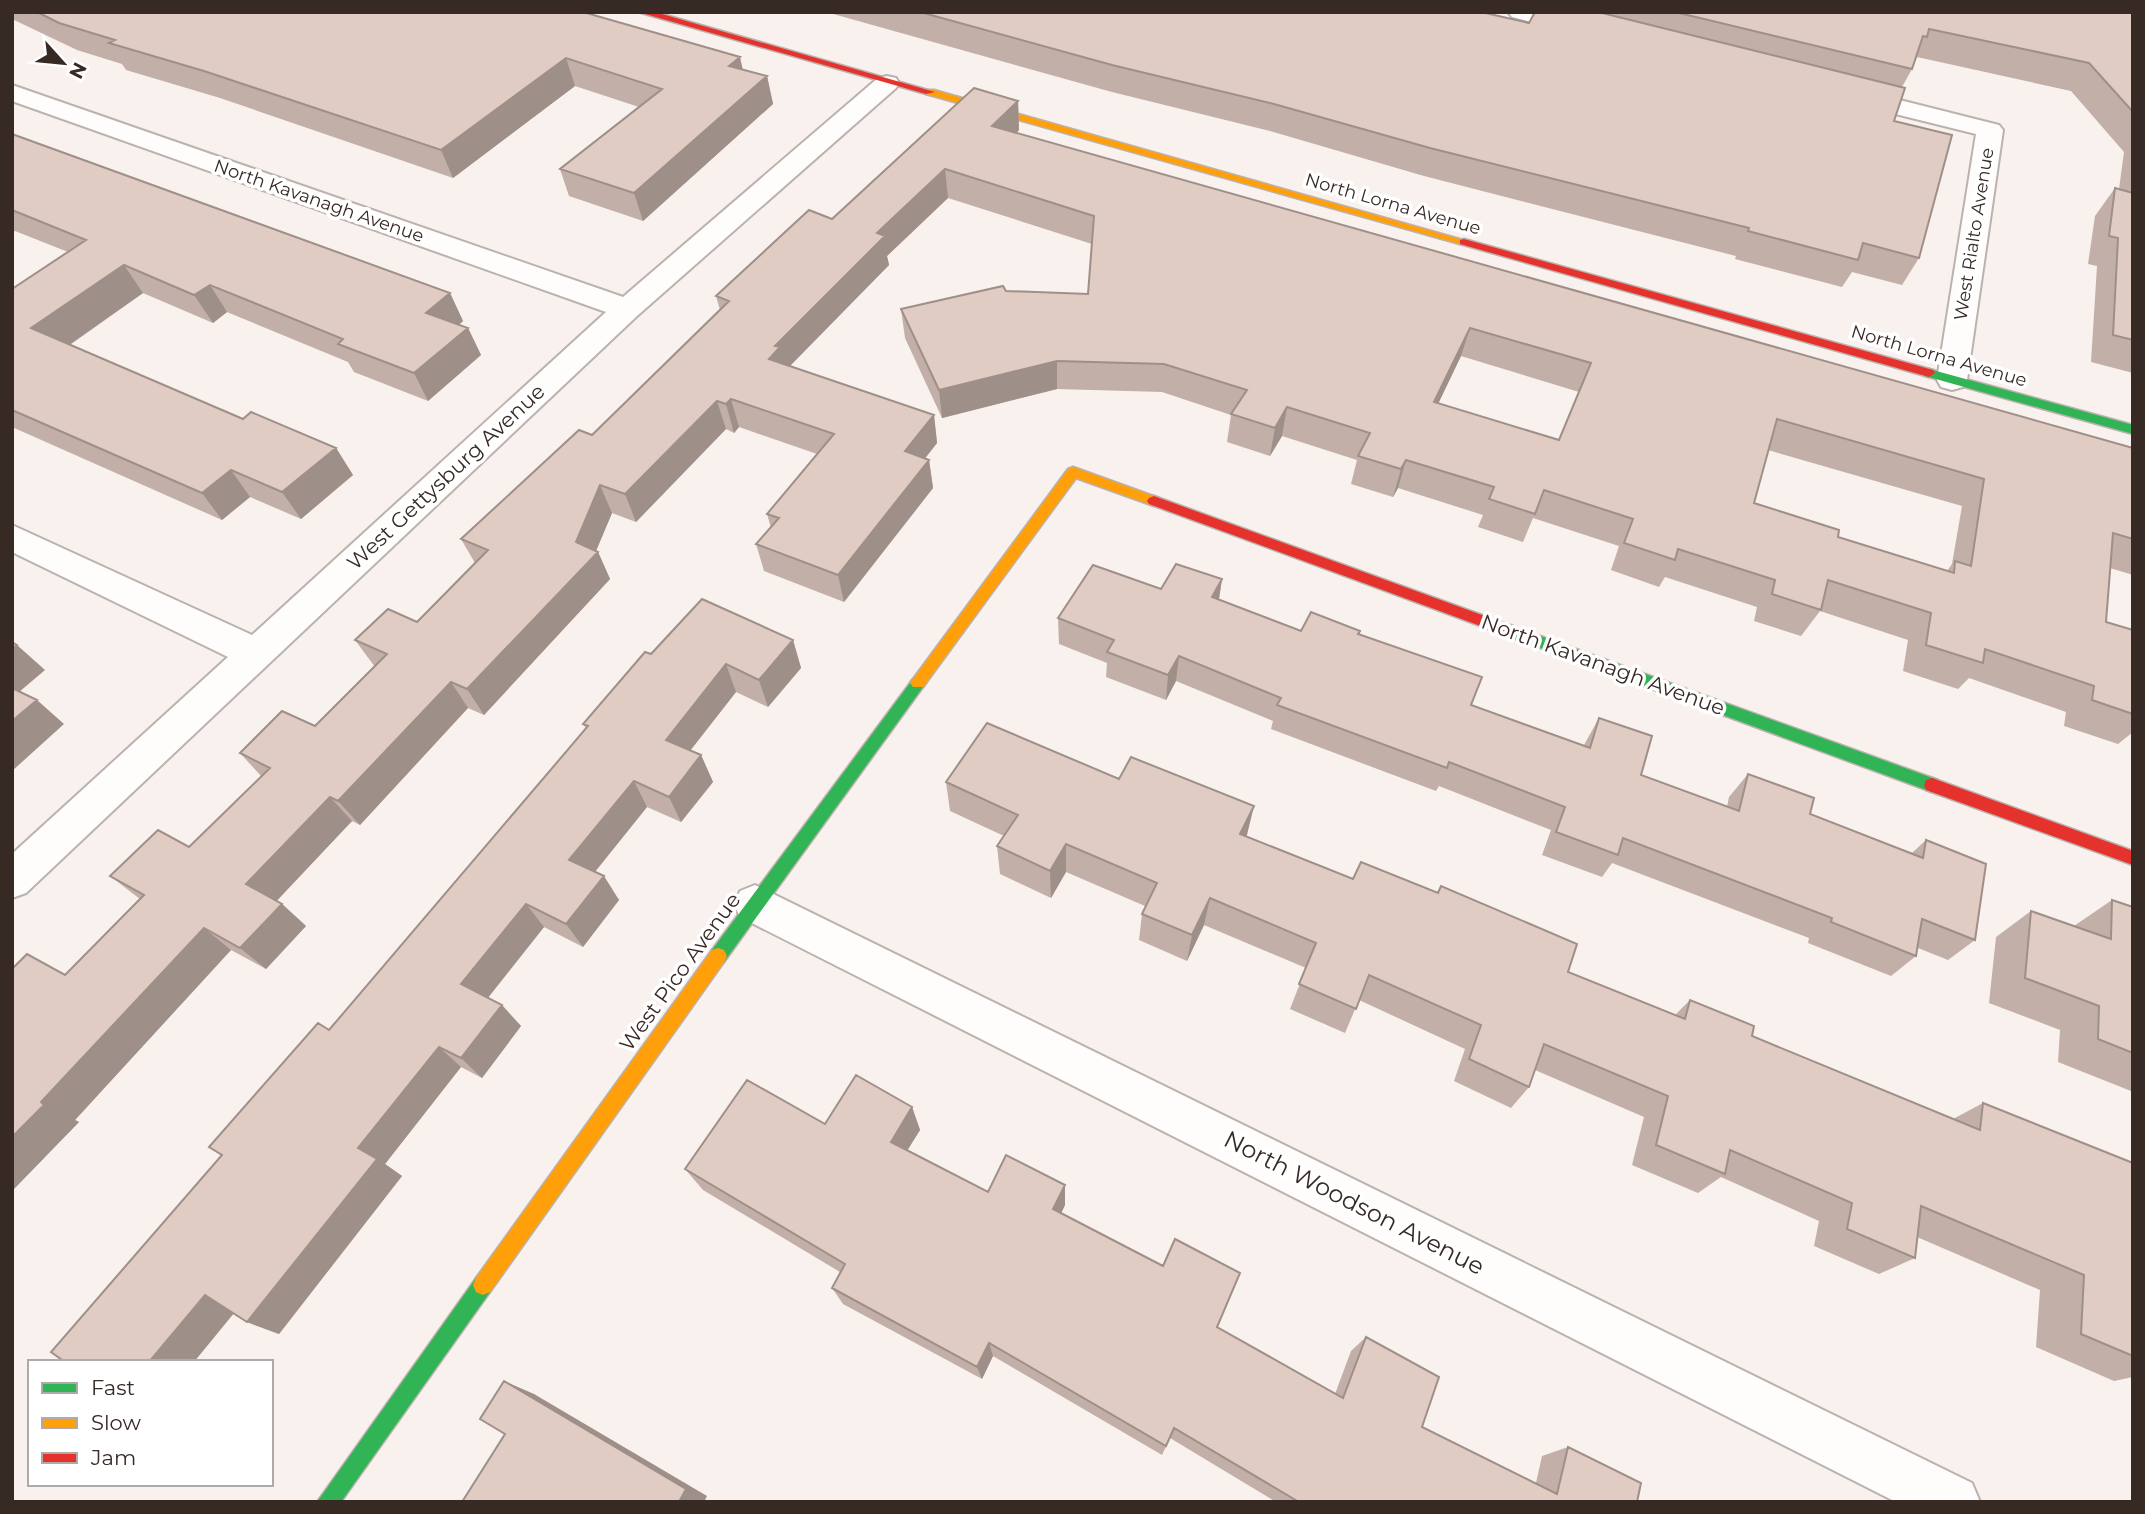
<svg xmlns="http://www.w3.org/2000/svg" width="2145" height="1514" font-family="Montserrat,sans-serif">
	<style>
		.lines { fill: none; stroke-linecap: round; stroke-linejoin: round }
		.street-casing { stroke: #bbb2ae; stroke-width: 4 }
		.fast-casing { stroke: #bbb2ae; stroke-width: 3 }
		.slow-casing { stroke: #bbb2ae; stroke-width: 3 }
		.jam-casing { stroke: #bbb2ae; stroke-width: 3 }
		.street { fill: #fefdfc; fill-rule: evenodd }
		.fast { fill: #30b455; fill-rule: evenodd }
		.slow { fill: #ff9f0a; fill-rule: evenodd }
		.jam { fill: #e5322d; fill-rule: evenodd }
		.wall { fill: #c2afa8; fill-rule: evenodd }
		.shaded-wall { fill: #9e8f88 }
		.building { fill: #e1ccc3; stroke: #9e8f88; stroke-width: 2; fill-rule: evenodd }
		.labels { text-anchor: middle; stroke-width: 7; stroke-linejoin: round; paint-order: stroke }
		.far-street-label { font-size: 18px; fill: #372a25; stroke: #fff }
		.street-label { font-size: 21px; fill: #372a25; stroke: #fff }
		.near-street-label { font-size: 24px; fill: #372a25; stroke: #fff }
	</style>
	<rect width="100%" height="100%" fill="#f8f1ee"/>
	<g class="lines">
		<defs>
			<path id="street" d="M1508 12H1549L1590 23 1594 28 1590 33 1582 35 1512 17Z
				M887 76 896 78 899 83 896 88 637 316 26 893 12 898V854L228 657 12 552V525L252 635 606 312 12 101V85L623 297 878 78Z
				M1848 87 1999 125 2003 130 1967 380 1963 387 1952 390 1941 387 1937 380 1976 134 1839 100 1835 95 1839 90Z
				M755 885 1972 1483 1980 1502H1896L740 917 734 904 740 891Z"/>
			<path id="fast" d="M1929 369 2133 425V434L1925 376 1923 373Z
				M1510 625 1938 780 1940 785 1938 790 1932 792 1505 635 1503 631Z
				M918 677 923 679 926 683 923 687 724 962 718 964 712 962 709 956 712 950 913 679Z
				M483 1275 490 1278 493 1285 490 1292 341 1502H317L476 1278Z"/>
			<path id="slow" d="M926 90H934L1470 242 1468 244H1460L926 94Z
				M1073 467 1159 498 1161 501 1154 506 1076 478 923 687H913L910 683 913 679 1068 469Z
				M718 948 724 950 727 956 724 962 490 1292 483 1295 476 1292 473 1285 476 1278 712 950Z"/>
			<path id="jam" d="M638 12H655L935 92 926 94Z
				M1464 239 1933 370 1935 373 1929 377 1460 244V240Z
				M1154 496 1515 627 1517 631 1515 635H1505L1149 504 1147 501 1149 498Z
				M1932 778 2133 851V865L1926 790 1924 785 1926 780Z"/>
		</defs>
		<!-- street casing -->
		<use href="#street" class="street-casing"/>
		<!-- fast casing -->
		<use href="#fast" class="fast-casing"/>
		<!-- slow casing -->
		<use href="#slow" class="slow-casing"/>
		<!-- jam casing -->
		<use href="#jam" class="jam-casing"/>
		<!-- street -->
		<use href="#street" class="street"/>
		<!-- fast -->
		<use href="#fast" class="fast"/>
		<!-- slow -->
		<use href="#slow" class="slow"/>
		<!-- jam -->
		<use href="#jam" class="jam"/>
	</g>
	<!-- wall -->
	<path class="wall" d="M12 12H583L743 70 767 76 773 104 643 221 569 196 560 169 639 107 575 86 453 178 220 98 126 70 122 64 77 50 12 19Z
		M826 12H1481L1529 23 1535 12H2133V373L2091 362 2097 266 2088 264 2095 216 2115 188 2119 189 2124 152 2071 91 1917 57 1912 69 1902 87 1894 121 1919 258 1902 285 1852 272 1842 287 1735 259 1736 256 1424 176 1270 131 1112 92Z
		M1018 101 1019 130 1016 133 2133 448V575L2110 568 2106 622 2133 630V732L2118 744 2064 726 2066 712 1969 678 1958 689 1903 671 1908 640 1820 611 1801 636 1754 621 1757 607 1665 577 1659 587 1611 570 1619 546 1533 518 1523 542 1478 527 1483 515 1398 488 1393 497 1351 484 1357 460 1282 436 1270 456 1227 442 1231 415 1162 392 1057 389 942 418 905 338 901 309 1006 291 1088 294 1092 244 948 198 887 256 889 265 790 366 934 415 937 443 925 458 929 460 933 488 844 602 764 571 756 544 771 528 767 514 817 454 739 427 734 433 726 429 636 522 612 513 596 551 598 552 610 579 484 715 468 708 360 825 352 821 276 901 282 904 306 926 266 969 231 950 75 1120 79 1122 12 1191V969L65 975 140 899 110 876 189 847 261 776 240 753 315 726 375 667 355 640 417 622 475 563 461 539 592 435 720 310 716 296 832 219ZM1461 356 1579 392 1559 440 1438 404ZM1768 450 1962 506 1952 564 1947 571 1838 537 1754 503Z
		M12 134 450 293 463 321 459 325 468 328 481 355 428 401 354 372 348 362 227 312 213 323 143 293 70 345 243 419 336 448 353 475 301 519 250 497 222 520 12 427V289L68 252 15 231 12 232Z
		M1222 579 1219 599 1301 631 1359 634 1471 705 1584 745 1599 718 1641 775 1727 807 1729 797 1748 774 1810 814 1912 853 1926 840 1975 940 1948 960 1918 948 1916 956 1891 976 1808 943 1809 938 1612 863 1602 877 1542 855 1551 830 1439 786 1436 791 1271 729 1273 721 1176 681 1166 700 1106 677 1107 663 1059 644 1058 618 1161 589Z
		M793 640 801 668 768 707 736 692 690 751 701 755 713 782 681 822 647 807 595 872 619 900 583 947 544 927 488 998 521 1026 482 1078 461 1067 385 1164 402 1176 279 1334 247 1322 222 1155 586 728 583 724 651 654Z
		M946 782 1247 836 1353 879 1437 893 1441 886 1568 972 1675 1015 1690 1000 1752 1036 1953 1119 1983 1103 2133 1163V1377L2114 1381 2036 1347 2040 1290 1917 1237 1915 1258 1879 1274 1814 1246 1819 1221 1721 1177 1698 1193 1632 1165 1644 1117 1535 1070 1529 1087 1511 1108 1454 1081 1465 1049 1359 1000 1345 1033 1290 1009 1306 968 1204 925 1187 961 1139 940 1142 914 1145 906 1066 872 1051 898 1000 874 997 846 1004 836 950 811Z
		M2112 900 2133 907V1090L2131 1091 2058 1062 2060 1030 1989 1003 1996 937 2031 911 2074 926Z
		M912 1107 920 1130 907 1150 988 1192 1065 1205 1061 1213 1217 1327 1335 1394 1351 1351 1366 1337 1422 1427 1536 1483 1542 1456 1568 1447 1637 1502H1276L1170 1438 1162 1455 993 1356 982 1379 843 1304 832 1288 840 1272 703 1190 685 1169 825 1124Z"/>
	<!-- shaded-wall -->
	<path class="shaded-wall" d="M740 57 746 84 729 66Z
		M566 58 575 86 453 178 441 150Z
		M767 76 773 104 643 221 634 193Z
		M1018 101 1019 130 993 155 992 126Z
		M945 169 948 198 887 256 889 265 785 371 769 359 775 346 877 233Z
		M124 265 143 293 53 356 31 328Z
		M210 285 227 312 213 323 194 295Z
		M450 293 463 321 440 340 426 313Z
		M468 328 481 355 428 401 414 373Z
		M1470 328 1461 356 1425 431 1434 402Z
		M1057 361V389L942 418 939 390Z
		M731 399 739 427 734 433 726 404Z
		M717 401 726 429 636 522 625 494Z
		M1287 407 1282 436 1270 456 1275 428Z
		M934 415 937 443 909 479 905 451Z
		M336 448 353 475 301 519 282 492Z
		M929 460 933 488 844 602 838 575Z
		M1406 460 1398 488 1393 497 1401 469Z
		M231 470 250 497 222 520 202 493Z
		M600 485 612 513 593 558 598 552 610 579 484 715 467 689 576 542Z
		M1222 579 1218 605 1212 597Z
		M793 640 801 668 768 707 759 680Z
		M17 645 45 670 12 698V649Z
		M1179 656 1176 681 1166 700 1168 675Z
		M726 664 736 692 678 766 666 740Z
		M451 682 468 708 360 825 338 801Z
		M37 700 64 724 12 771V721Z
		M701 755 713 782 681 822 669 797Z
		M634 781 647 807 585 884 569 860Z
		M330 797 352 821 271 907 246 884Z
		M1254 806 1247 835 1234 862 1240 834Z
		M1066 844V872L1051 898 1050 871Z
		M604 876 619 900 583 947 566 924Z
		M1210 898 1204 925 1187 961 1192 935Z
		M282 904 306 926 266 969 240 948Z
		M526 904 544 927 482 1005 461 984Z
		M204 928 231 950 75 1120 79 1122 12 1191V1137L41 1102Z
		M502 1005 521 1026 482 1078 461 1058Z
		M439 1047 461 1067 385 1164 402 1176 279 1334 247 1322 358 1148Z
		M912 1107 920 1130 899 1164 891 1142Z
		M1065 1185V1205L1054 1228 1053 1209Z
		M205 1295 239 1307 194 1362H149Z
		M989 1343 993 1356 982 1379 977 1367Z
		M504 1381 534 1394 707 1496 704 1502H679Z"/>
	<!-- building -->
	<path class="building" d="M37 12H583L740 57 729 66 767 76 634 193 560 169 662 89 566 58 441 150 204 71 109 43 115 40 59 23Z
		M920 12H1481L1529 23 1535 12H1598L1905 88 1894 121 1952 135 1919 258 1863 243 1858 260 1748 231 1749 228 1430 148 1274 104 1112 65Z
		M1675 12H2133V112L2089 63 1929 29 1927 37 1923 36 1912 69Z
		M974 88 1018 101 992 126 2133 448V539L2113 533 2106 622 2133 630V714L2092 700 2094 686 1985 649 1983 663 1926 645 1931 613 1828 580 1821 610 1772 594 1775 580 1678 549 1675 560 1624 543 1633 519 1544 490 1535 514 1489 499 1494 487 1406 460 1401 469 1358 456 1370 433 1287 407 1275 428 1231 414 1247 390 1164 364 1057 361 939 390 901 309 1003 286 1006 291 1088 294 1094 216 945 169 877 233 885 236 775 346 780 347 769 359 934 415 905 451 929 460 838 575 756 544 779 518 767 514 834 434 731 399 726 404 717 401 625 494 600 485 576 542 598 552 467 689 451 682 338 801 330 797 246 884 282 904 240 948 204 928 41 1102 44 1105 12 1137V969L27 954 65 975 144 895 110 876 158 830 189 847 270 768 240 753 282 711 315 726 387 654 355 640 388 609 417 622 488 550 461 539 579 430 592 435 729 301 716 296 809 210 832 219ZM1470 328 1591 363 1559 440 1434 402ZM1777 419 1984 479 1971 566 1955 561 1954 573 1838 537 1839 530 1754 503Z
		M12 134 450 293 426 313 468 328 414 373 338 344 343 339 210 285 194 295 124 265 31 328 243 419 251 412 336 448 282 492 231 470 202 493 12 410V289L86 240 12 210Z
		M2115 188 2133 193V340L2113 335 2118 238 2109 236Z
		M1176 564 1222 579 1212 597 1301 631 1311 612 1360 631 1358 634 1482 677 1471 705 1590 748 1599 718 1652 736 1641 775 1739 811 1748 774 1814 798 1810 814 1923 858 1926 840 1986 864 1975 940 1922 919 1916 956 1831 922 1832 918 1623 838 1618 855 1556 832 1565 807 1449 762 1447 768 1277 705 1281 698 1179 656 1168 675 1107 652 1114 640 1058 618 1093 565 1161 589Z
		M702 599 793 640 759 680 726 664 666 740 701 755 669 797 634 781 569 860 604 876 566 924 526 904 461 984 502 1005 461 1058 439 1047 358 1148 377 1159 247 1322 205 1295 149 1362H65L51 1352 222 1155 209 1147 318 1023 329 1030 588 726 583 724 645 652 651 654Z
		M12 642 17 645 12 649Z
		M12 688 37 700 12 721Z
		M987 723 1119 779 1131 757 1254 806 1240 834 1353 879 1361 862 1438 893 1441 886 1577 944 1568 972 1685 1019 1690 1000 1754 1026 1752 1036 1980 1130 1983 1103 2133 1163V1356L2081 1334 2084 1275 1921 1206 1915 1258 1847 1229 1852 1203 1730 1150 1725 1174 1656 1145 1668 1096 1544 1044 1529 1087 1469 1059 1481 1025 1369 975 1356 1009 1299 984 1316 943 1210 898 1192 935 1142 914 1157 883 1066 844 1050 871 997 846 1018 815 946 782Z
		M2112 900 2133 907V1053L2098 1039 2099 1006 2025 978 2031 911 2111 939Z
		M856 1075 912 1107 891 1142 988 1192 1006 1155 1065 1185 1053 1209 1163 1266 1175 1239 1240 1273 1217 1327 1343 1398 1366 1337 1439 1377 1422 1427 1557 1494 1568 1447 1641 1483 1637 1502H1299L1174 1428 1166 1446 989 1343 977 1367 832 1288 845 1264 685 1169 747 1080 825 1124Z
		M504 1381 686 1489 679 1502H462L505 1434 480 1419Z"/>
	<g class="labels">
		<!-- far-street labels -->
		<g class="far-street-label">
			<text transform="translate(319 201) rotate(19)" y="6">North Kavanagh Avenue</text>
			<text transform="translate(1393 204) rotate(16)" y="6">North Lorna Avenue</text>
			<text transform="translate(1974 234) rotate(-81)" y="6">West Rialto Avenue</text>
			<text transform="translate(1939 356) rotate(16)" y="6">North Lorna Avenue</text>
		</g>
		<!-- street labels -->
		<g class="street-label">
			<text transform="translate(446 477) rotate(-43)" y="7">West Gettysburg Avenue</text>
			<text transform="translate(1603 665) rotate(20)" y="7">North Kavanagh Avenue</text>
			<text transform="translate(680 972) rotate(-54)" y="7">West Pico Avenue</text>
		</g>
		<!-- near-street labels -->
		<g class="near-street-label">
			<text transform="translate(1354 1203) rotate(27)" y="8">North Woodson Avenue</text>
		</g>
	</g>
	<!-- border -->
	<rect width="2145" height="1514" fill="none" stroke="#372a25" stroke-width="28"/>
	<!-- legend -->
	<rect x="28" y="1360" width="245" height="126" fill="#ffffff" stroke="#afaaa8" stroke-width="2"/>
	<rect x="42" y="1383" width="35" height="10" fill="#30b455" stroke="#afaaa8" stroke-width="2"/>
	<text x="91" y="1395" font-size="21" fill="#372a25">Fast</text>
	<rect x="42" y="1418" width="35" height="10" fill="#ff9f0a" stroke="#afaaa8" stroke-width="2"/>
	<text x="91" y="1430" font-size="21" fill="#372a25">Slow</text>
	<rect x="42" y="1453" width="35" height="10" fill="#e5322d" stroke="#afaaa8" stroke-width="2"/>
	<text x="91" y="1465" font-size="21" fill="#372a25">Jam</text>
	<!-- north arrow -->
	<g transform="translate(63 63) rotate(117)" stroke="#ffffff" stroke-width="5" paint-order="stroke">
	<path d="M0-5L12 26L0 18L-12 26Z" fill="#372a25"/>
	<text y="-10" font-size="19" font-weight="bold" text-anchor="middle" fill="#372a25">N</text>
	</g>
</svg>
